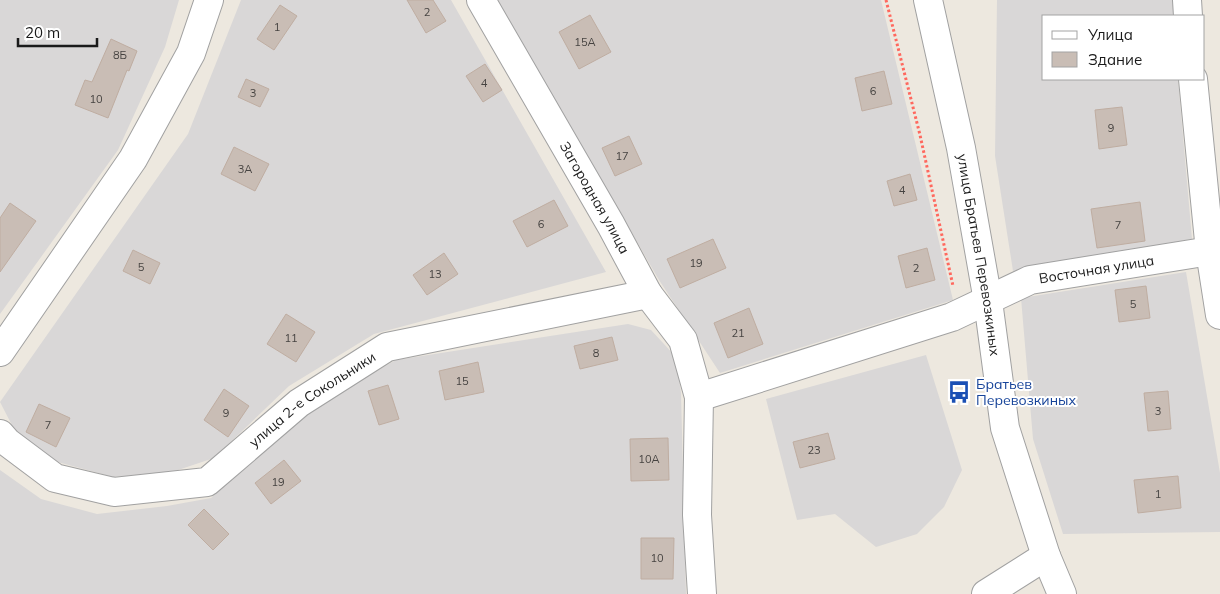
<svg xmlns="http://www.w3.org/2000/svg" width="1220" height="594" font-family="Mulish,sans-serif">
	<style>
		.residential { fill: #d9d7d7 }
		.building { fill: #c9bdb5; stroke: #bfada1 }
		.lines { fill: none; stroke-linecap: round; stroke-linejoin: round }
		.minor-casing { stroke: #a1a1a1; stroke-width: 30 }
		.tertiary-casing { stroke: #a1a1a1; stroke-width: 30 }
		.path { stroke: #ff685e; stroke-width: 3; stroke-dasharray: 2.5 2.5; stroke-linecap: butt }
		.minor { stroke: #fff; stroke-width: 28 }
		.tertiary { stroke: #fff; stroke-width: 28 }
		.labels { text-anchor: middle; stroke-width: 4; stroke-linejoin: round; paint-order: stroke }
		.number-label { font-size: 11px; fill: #464341 }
		.street-label { font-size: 14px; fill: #1a1a1a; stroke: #fff }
		.transit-label { font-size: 14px; fill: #164399; stroke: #fff; text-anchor: start }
	</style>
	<rect width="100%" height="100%" fill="#ede8df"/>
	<!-- residential -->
	<path class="residential" d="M0 0H179L165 47 118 150 0 314Z
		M241 0H451L606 272 374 334 289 386 214 458 169 473 113 477 54 461 17 435 0 402 188 134Z
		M497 0H881L953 300 720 373 659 280Z
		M997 0H1173L1174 16H1044V79H1178L1192 239 1013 271 995 156Z
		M1186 272 1220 473V532L1063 534 1033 439 1021 298Z
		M628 324 651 330 676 357 681 393 686 594H0V470L41 499 97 514 167 506 211 498 309 408 396 360Z
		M926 355 962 470 944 507 917 534 876 547 835 514 797 520 766 399Z"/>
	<!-- building -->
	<path class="building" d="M407 0H433L446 21 426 33Z
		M280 5 297 16 274 50 257 39Z
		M590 15 611 52 579 69 559 32Z
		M111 39 137 51 129 71 127 70 108 118 75 105 85 80 92 82Z
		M485 64 502 90 483 102 466 76Z
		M884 71 892 104 862 111 855 78Z
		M246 79 269 89 260 107 238 97Z
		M1122 107 1127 145 1099 149 1095 110Z
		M629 136 642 164 615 176 602 148Z
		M234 147 269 164 255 191 221 174Z
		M910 174 917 200 894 206 887 181Z
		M554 200 568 226 527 247 513 221Z
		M1140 202 1145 241 1097 248 1091 209Z
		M10 203 36 221 0 272V218Z
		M713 239 726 268 680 288 667 259Z
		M927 248 935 280 906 288 898 256Z
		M133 250 160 263 150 284 123 271Z
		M444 253 458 274 427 295 413 275Z
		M1146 286 1150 318 1119 322 1115 290Z
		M749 308 763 344 728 358 714 323Z
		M286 314 315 332 296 362 267 344Z
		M612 337 618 360 580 369 574 346Z
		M478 362 484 392 445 400 439 371Z
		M388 385 399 419 379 425 368 391Z
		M224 389 249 406 228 437 204 420Z
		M1168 391 1171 429 1148 431 1144 393Z
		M39 404 70 418 56 447 26 432Z
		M828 433 835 459 800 468 793 442Z
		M668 438 669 480 631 481 630 439Z
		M284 460 301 481 271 504 255 483Z
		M1178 476 1181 508 1138 513 1134 480Z
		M204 509 229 534 213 550 188 525Z
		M641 538H674L673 579H641Z"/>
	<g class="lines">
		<defs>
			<g id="minor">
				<path id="s1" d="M481 0 611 225 648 294 683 340 699 397 697 515 702 594"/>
				<path d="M1187 0 1188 16"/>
				<path d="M1193 79 1210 251 1220 315"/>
				<path d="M0 352 133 159 191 53 209 0"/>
				<path id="s2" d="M699 397 952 317 1030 280 1210 251"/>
				<path id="s3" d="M0 434 7 442 55 478 114 492 207 482 299 403 387 347 648 294"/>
				<path d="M986 594 1046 556"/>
			</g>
			<g id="tertiary">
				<path id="s4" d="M928 0 961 148 988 301 1005 428 1046 556 1062 594"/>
			</g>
		</defs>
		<!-- minor casing -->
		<use href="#minor" class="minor-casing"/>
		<!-- tertiary casing -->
		<use href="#tertiary" class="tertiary-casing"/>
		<!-- path -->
		<path class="path" d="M886 0 920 135 953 286"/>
		<!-- minor -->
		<use href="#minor" class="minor"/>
		<!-- tertiary -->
		<use href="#tertiary" class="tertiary"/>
	</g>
	<!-- icons -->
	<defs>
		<symbol id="bus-bare" viewBox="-9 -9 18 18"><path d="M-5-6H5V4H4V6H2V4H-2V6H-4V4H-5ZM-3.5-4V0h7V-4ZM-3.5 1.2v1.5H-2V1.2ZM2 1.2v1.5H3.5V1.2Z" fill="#1a4fb4" stroke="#fff" stroke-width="2.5" paint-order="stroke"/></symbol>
	</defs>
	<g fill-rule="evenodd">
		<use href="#bus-bare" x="943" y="376" width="32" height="32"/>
	</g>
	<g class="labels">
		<!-- number labels -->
		<g class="number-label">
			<text x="427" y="16">2</text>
			<text x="277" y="31">1</text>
			<text x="585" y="46">15А</text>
			<text x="120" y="59">8Б</text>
			<text x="484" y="87">4</text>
			<text x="873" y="95">6</text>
			<text x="253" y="97">3</text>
			<text x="96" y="103">10</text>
			<text x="1111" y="132">9</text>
			<text x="622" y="160">17</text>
			<text x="245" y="173">3А</text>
			<text x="902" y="194">4</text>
			<text x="541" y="228">6</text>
			<text x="1118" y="229">7</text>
			<text x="696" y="267">19</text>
			<text x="141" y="271">5</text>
			<text x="916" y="272">2</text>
			<text x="435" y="278">13</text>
			<text x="1133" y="308">5</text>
			<text x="738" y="337">21</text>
			<text x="291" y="342">11</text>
			<text x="596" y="357">8</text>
			<text x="462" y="385">15</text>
			<text x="1158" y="415">3</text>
			<text x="226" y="417">9</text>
			<text x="48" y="429">7</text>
			<text x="814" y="454">23</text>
			<text x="649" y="463">10А</text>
			<text x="278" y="486">19</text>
			<text x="1158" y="498">1</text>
			<text x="657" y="562">10</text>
		</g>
		<!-- street labels -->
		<g class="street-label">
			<text dy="5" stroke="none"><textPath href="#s1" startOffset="228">Загородная улица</textPath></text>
			<text dy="5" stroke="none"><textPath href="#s4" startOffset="260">улица Братьев Перевозкиных</textPath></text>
			<text dy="5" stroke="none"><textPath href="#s2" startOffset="419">Восточная улица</textPath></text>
			<text dy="5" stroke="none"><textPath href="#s3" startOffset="359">улица 2-е Сокольники</textPath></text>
		</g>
		<!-- transit labels -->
		<g class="transit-label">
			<text x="976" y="389">Братьев<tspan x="976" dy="16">Перевозкиных</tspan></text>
		</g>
	</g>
	<!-- legend -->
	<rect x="1042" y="15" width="162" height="65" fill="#ffffff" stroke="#a3a3a3"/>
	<rect x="1052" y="31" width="25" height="8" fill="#ffffff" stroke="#a3a3a3"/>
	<text x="1088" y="40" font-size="15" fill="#1a1a1a">Улица</text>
	<rect x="1052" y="52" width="25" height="15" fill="#c9bdb5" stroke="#a3a3a3"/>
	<text x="1088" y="65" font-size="15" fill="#1a1a1a">Здание</text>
	<!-- scale -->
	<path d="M18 38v8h79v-8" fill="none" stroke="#1a1a1a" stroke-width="2.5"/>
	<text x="25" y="38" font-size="15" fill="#1a1a1a" stroke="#ffffff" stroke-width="4" paint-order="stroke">20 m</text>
</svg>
